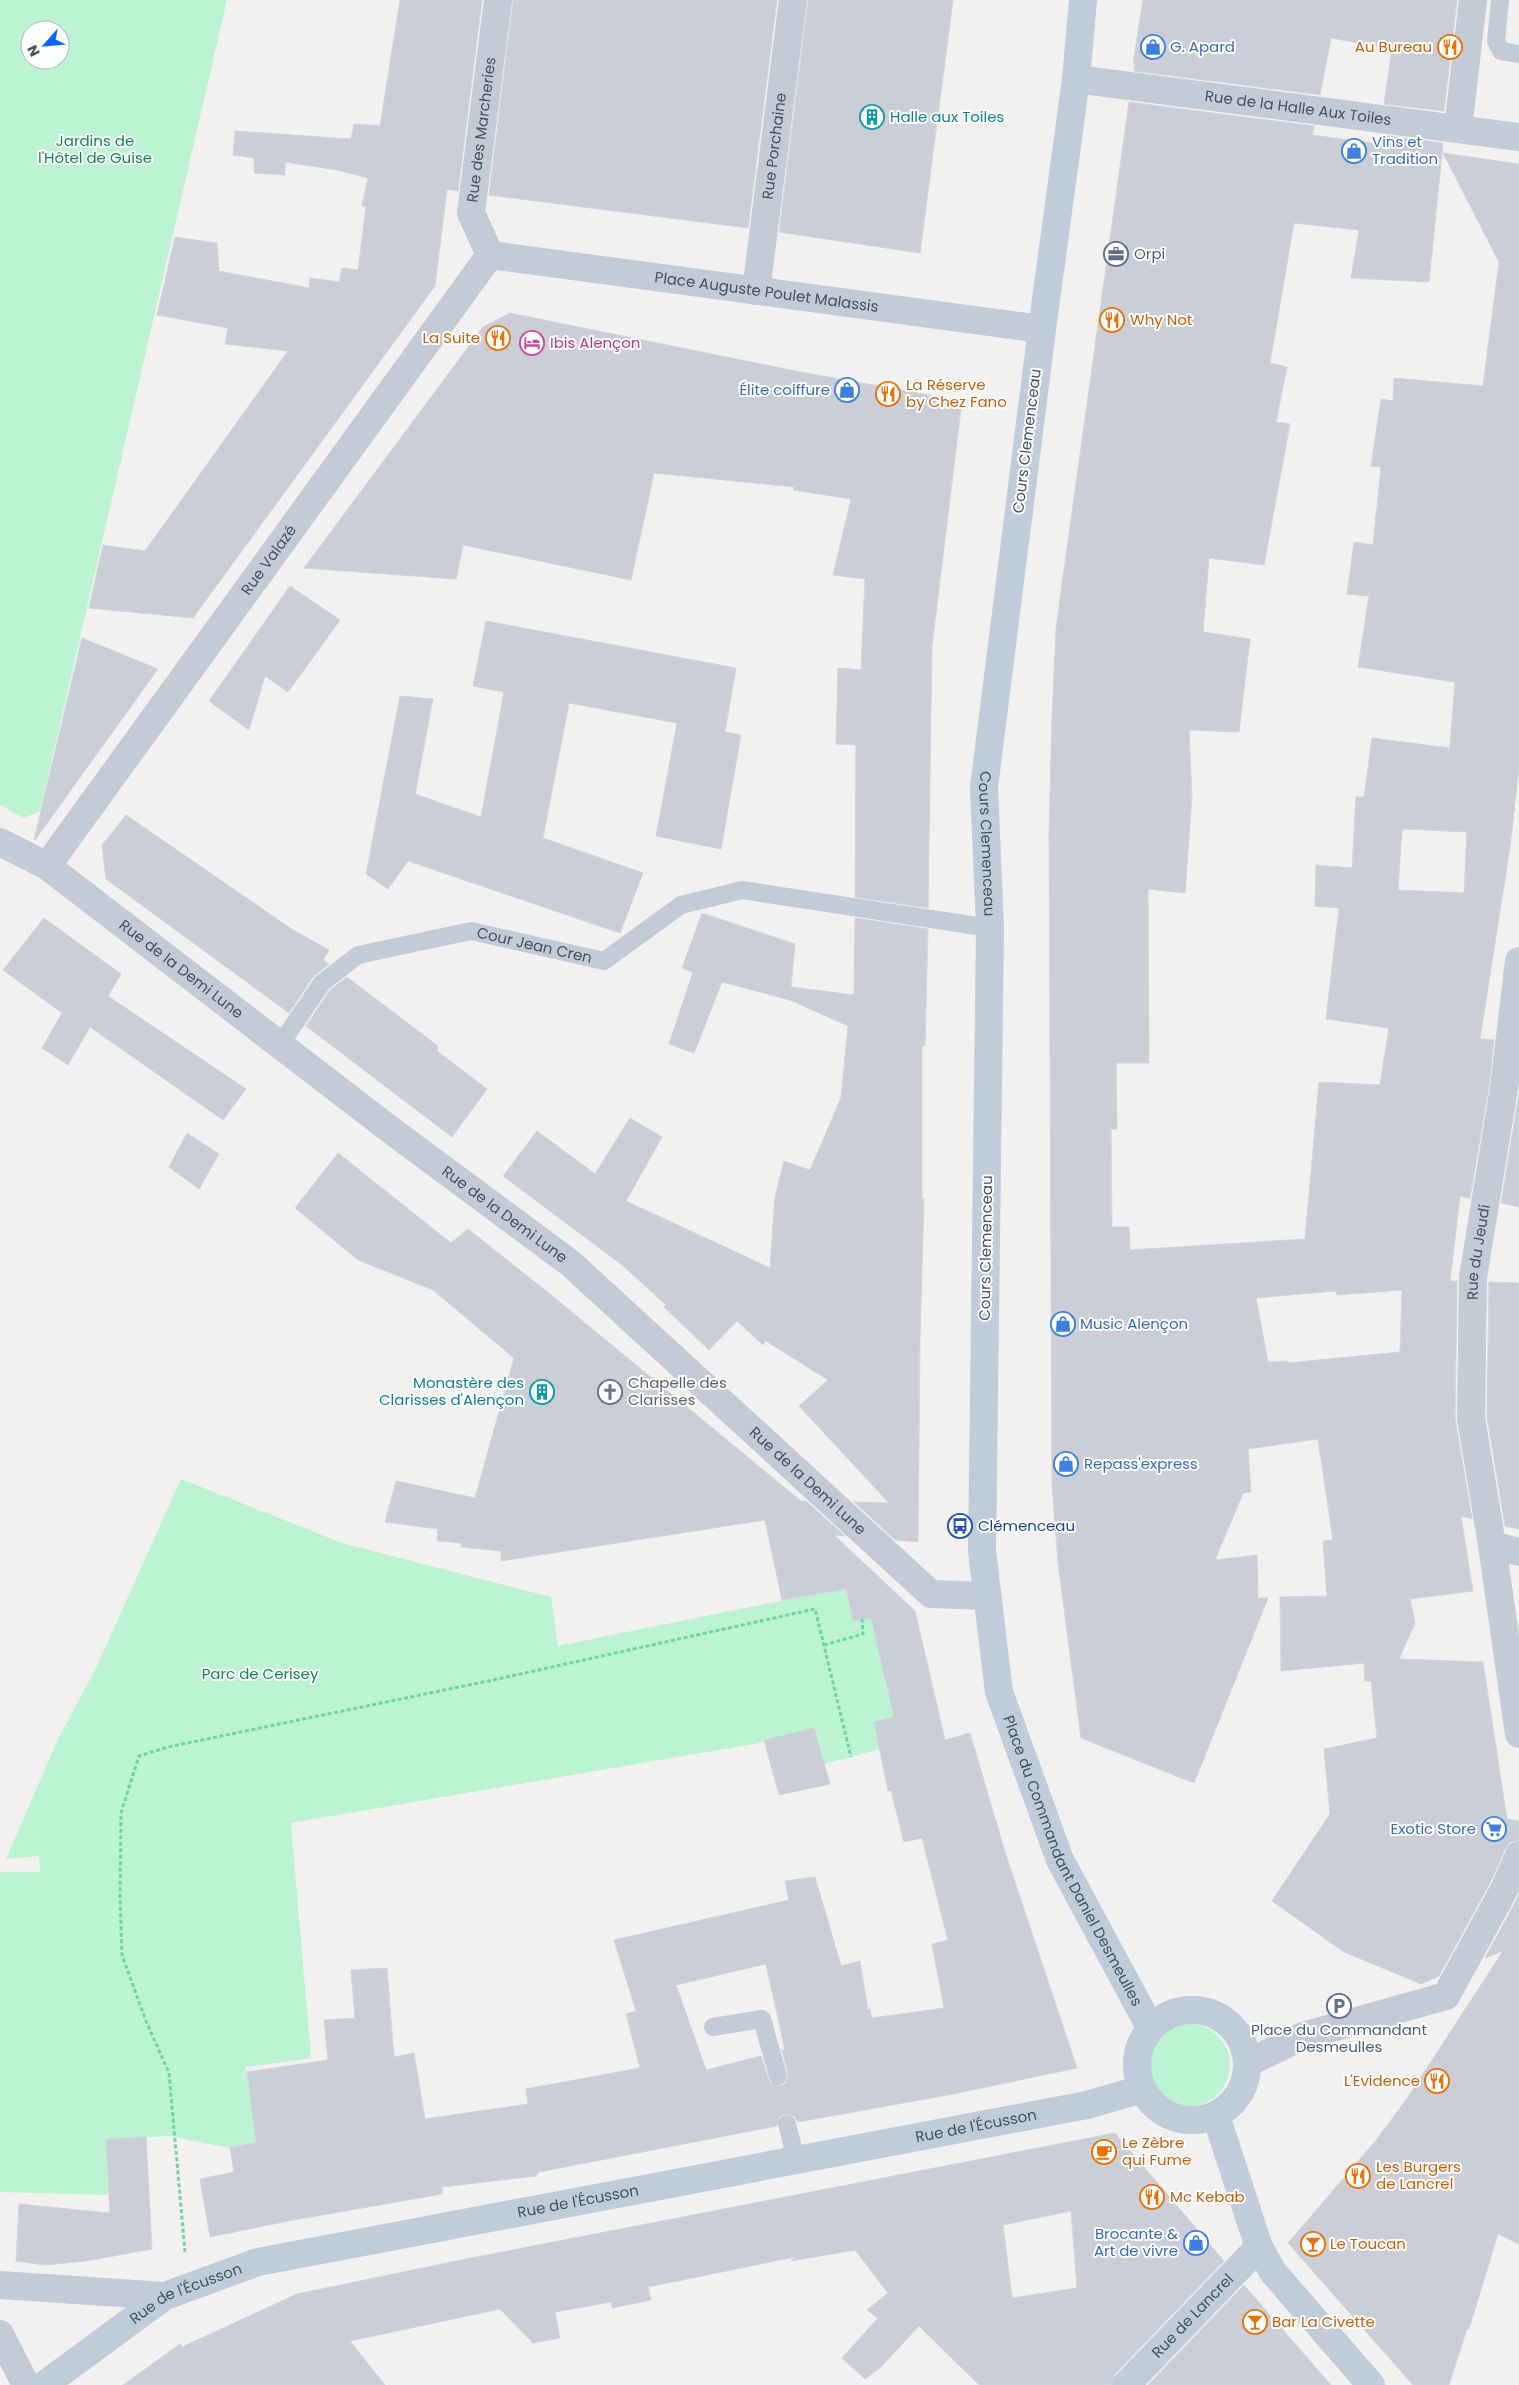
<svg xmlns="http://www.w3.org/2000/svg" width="1519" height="2385" font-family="Poppins,sans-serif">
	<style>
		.green { fill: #bbf3d3; fill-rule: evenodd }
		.building { fill: #cbced6; stroke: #d3d5dc; fill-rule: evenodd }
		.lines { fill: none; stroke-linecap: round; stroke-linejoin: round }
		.path { stroke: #70d4a7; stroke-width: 3; stroke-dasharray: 4 2.5; stroke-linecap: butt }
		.lane { stroke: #c2cbd6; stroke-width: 18 }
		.street { stroke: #c2cbd6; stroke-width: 28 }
		.secondary { stroke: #c1ccda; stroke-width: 28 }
		.labels { text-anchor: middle; stroke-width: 4; stroke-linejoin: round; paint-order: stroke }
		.shop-label { font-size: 15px; fill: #366cbe; stroke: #fff; text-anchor: start }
		.food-label { font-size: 15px; fill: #c56008; stroke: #fff; text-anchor: start }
		.street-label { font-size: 15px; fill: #46525f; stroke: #fff }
		.culture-label { font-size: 15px; fill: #0d838f; stroke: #fff; text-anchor: start }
		.park-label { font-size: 15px; fill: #0f8851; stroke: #fff }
		.service-label { font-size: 15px; fill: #4e5e75; stroke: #fff; text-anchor: start }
		.hotel-label { font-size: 15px; fill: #b23c85; stroke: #fff; text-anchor: start }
		.worship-label { font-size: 15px; fill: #5b616d; stroke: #fff; text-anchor: start }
		.transit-label { font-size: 15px; fill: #164399; stroke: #fff; text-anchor: start }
	</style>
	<rect width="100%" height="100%" fill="#f3f0f0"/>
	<!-- green -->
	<path class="green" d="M0 0H227L40 811 24 818 0 805ZM30 30H60V60H30Z
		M181 1479 342 1543 551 1597 558 1646 845 1588 853 1621 871 1618 895 1720 880 1749 824 1764 814 1728 765 1742 291 1823 311 2058 246 2067 256 2142 230 2148 169 2136 106 2139 108 2195 0 2192V1874L1 1872H40L39 1856 6 1859 58 1739 96 1668Z
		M1148 2065a41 41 0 1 1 82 0a41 41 0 1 1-82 0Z"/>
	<!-- building -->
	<path class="building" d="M400 0H482L458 191 447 189 435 286 193 618 89 608 103 545 145 551 288 351 225 344 228 328 157 315 175 237 217 243 219 271 309 288 310 278 339 282 342 268 358 270 366 206H362L368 178 337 170 285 162V175L254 173V158L233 155 235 131 351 139 354 124 380 126Z
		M513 0H777L748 228 489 195Z
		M808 0H953L920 253 779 232Z
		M1143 0H1457L1444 111 1384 104 1392 49 1331 38 1320 95 1134 71 1135 63H1133Z
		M1129 102 1314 126 1312 135 1379 144 1380 135 1443 143 1429 282 1351 278 1359 230 1294 223 1270 363 1287 367 1276 422 1290 424 1264 565 1209 558 1203 632 1250 639 1239 732 1189 730 1192 795 1185 893 1148 889 1149 1063H1116L1117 1129H1111L1112 1227H1129L1130 1250 1305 1239 1319 1082 1380 1085 1389 1028 1326 1019 1339 908 1315 906 1316 865 1352 868 1356 797H1364L1372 738 1450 748 1455 682 1358 667 1369 596 1347 594 1354 542 1373 545 1381 467 1371 466 1381 399 1393 401 1394 378 1483 386 1499 262 1443 153 1519 164V768L1510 847 1480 1039 1494 1040 1489 1086 1470 1198 1460 1196 1450 1281H1457L1455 1418 1472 1519 1461 1516 1473 1591 1410 1599 1415 1623 1399 1659 1483 1662 1507 1819 1519 1821V1840L1510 1842 1505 1849 1491 1881 1439 1976 1421 1984 1344 1952 1272 1901 1330 1814 1324 1749 1377 1738 1371 1681H1365L1364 1663 1281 1671 1280 1597 1327 1596 1323 1541 1333 1540 1318 1439 1248 1449 1251 1492 1243 1493 1215 1560 1257 1555 1258 1598H1268L1194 1783 1081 1738 1058 1563 1052 1484 1049 832 1052 719 1056 629 1061 591ZM1402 829 1467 832 1464 893 1398 890ZM1402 1290 1400 1352 1288 1363V1361L1268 1362 1256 1298 1336 1291 1337 1295Z
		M510 313 800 372 962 401 932 646 928 908 855 897 856 745 836 744 838 668 861 670 865 579 833 575 851 499 793 490 794 487 654 473 631 580 463 545 456 579 304 568 483 327Z
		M290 586 340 620 288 692 265 676 249 730 209 701Z
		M486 621 736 668 725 732 741 735 721 849 656 836 677 723 569 703 543 838 643 873 620 933 408 861 388 889 366 874 400 696 433 699 415 794 481 817 504 692 473 686Z
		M82 638 158 669 35 840H34Z
		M126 815 293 930 329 950 323 960 329 964 313 977 289 1013 106 879 102 845Z
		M702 913 795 944 791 987 854 995 855 918 928 929 925 1046H922V1199H924L920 1340 918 1542 895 1540 854 1502 889 1503 799 1406 828 1380 766 1341 763 1345 737 1321 709 1350 664 1307 666 1305 622 1265 503 1176 537 1131 595 1174 630 1118 662 1137 626 1201 770 1268 775 1197 784 1161 810 1170 841 1098 848 1026 790 1000 722 982 694 1053 669 1044 693 972 682 968Z
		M44 918 121 974 108 996 246 1089 223 1120 90 1027 68 1065 42 1048 62 1013 3 970Z
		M347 977 438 1046 437 1051 487 1089 452 1137 306 1026 330 990Z
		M1519 1093V1207L1501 1203Z
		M187 1133 219 1154 199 1189 169 1167Z
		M338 1153 451 1243 468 1229 550 1294 801 1501H806L845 1536 834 1535 915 1611 945 1740 970 1733 1005 1852 1077 2068 953 2094 798 2122 794 2116 785 2114 779 2117 777 2126 539 2172 536 2176 442 2187V2194L288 2221 210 2237 200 2179 234 2172 230 2148 256 2142 247 2072 328 2060 324 2020 355 2018 351 1970 387 1968 394 2057 414 2053 425 2119 528 2104 526 2089 640 2068 626 2014 636 2011 614 1940 789 1900 785 1881 815 1877 841 1966 860 1961 868 2010 870 2009 872 2018 944 2008 932 1944 948 1940 922 1838 904 1842 891 1790 888 1791 874 1722 894 1717 871 1618 853 1621 846 1589 782 1600 765 1520 501 1561V1551L461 1547V1543L437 1541 438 1529 385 1522 396 1481 475 1498 514 1358 433 1290 358 1260 295 1208ZM766 1964 785 2050H782L788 2074 786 2083 780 2086 770 2083 761 2056 706 2070 676 1985Z
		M1489 1282 1519 1283V1529L1505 1526 1487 1417Z
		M814 1728 830 1784 779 1795 764 1740Z
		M1519 1895V2244L1498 2234 1469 2329H1467L1449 2385H1413L1288 2243 1377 2139 1408 2097 1503 1951 1485 1958Z
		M1115 2133 1224 2261 1115 2374 1111 2385H979L919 2326 881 2367 865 2379 842 2358 878 2318 867 2310 888 2293 855 2250 791 2261 795 2257 648 2287 651 2300 612 2308 611 2302 555 2312 560 2338 533 2343 500 2309 350 2341 385 2385H123L180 2344 182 2347 297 2294 461 2260ZM1071 2211 1077 2288 1012 2298 1003 2225Z
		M146 2137 152 2249 86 2261 45 2265 16 2261 19 2204 110 2213 106 2139Z
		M1244 2285 1331 2385H1148Z"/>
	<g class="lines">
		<!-- path -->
		<path class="path" d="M824 1645 863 1634 862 1619
			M185 2252 169 2073 146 2021 122 1955 120 1895 121 1813 139 1756 168 1747 493 1680 815 1609 851 1757"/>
		<!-- lane -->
		<g class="lane">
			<path d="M1500 0 1496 41 1501 51 1519 54"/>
			<path id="s1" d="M280 1045 322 983 358 955 471 931 604 961 681 905 742 890 990 928"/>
			<path d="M713 2027 762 2019 778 2076"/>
			<path d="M787 2124 796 2160"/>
		</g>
		<!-- street -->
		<g class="street">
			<path id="s2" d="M1076 79 1519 137"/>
			<path d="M1458 129 1473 0"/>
			<path id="s3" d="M490 255 1042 329"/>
			<path id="s4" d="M490 255 471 213 498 0"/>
			<path id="s5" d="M756 291 793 0"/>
			<path id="s6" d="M0 842 47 866 392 1131 570 1263 931 1594 987 1596"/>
			<path id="s7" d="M47 866 490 255"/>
			<path id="s8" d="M1492 1545 1471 1418 1473 1277 1504 1088 1519 961"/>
			<path d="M1519 1552 1492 1545 1519 1734"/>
			<path d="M1248 2063 1303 2036 1446 1996 1505 1888 1519 1855"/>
			<path d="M0 2285 165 2296"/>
			<path d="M0 2334 26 2385"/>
		</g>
		<!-- secondary -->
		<g class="secondary">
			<path id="s9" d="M1083 0 1076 79 1042 329 984 787 990 928 982 1551 999 1692 1060 1860 1150 2027"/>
			<circle cx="1192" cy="2065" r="55"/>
			<path d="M1216 2116 1259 2247 1273 2272 1371 2385"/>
			<path id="s10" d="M44 2385 165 2296 258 2262 1087 2105 1142 2089"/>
			<path id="s11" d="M1126 2385 1259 2247"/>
		</g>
	</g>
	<!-- icons -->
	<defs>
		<symbol id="shop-ring" viewBox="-11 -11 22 22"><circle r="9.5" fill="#fff" stroke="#3f7fe0" stroke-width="1.5"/><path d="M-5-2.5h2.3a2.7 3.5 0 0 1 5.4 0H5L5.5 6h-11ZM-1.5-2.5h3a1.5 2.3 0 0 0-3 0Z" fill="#3f7fe0"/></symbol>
		<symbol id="restaurant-ring" viewBox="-11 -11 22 22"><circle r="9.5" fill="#fff" stroke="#e8710a" stroke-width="1.5"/><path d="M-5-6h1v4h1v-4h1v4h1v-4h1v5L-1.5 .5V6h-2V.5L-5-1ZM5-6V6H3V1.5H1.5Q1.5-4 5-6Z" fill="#e8710a"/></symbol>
		<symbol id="building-ring" viewBox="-11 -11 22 22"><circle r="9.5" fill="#fff" stroke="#0f9aa8" stroke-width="1.5"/><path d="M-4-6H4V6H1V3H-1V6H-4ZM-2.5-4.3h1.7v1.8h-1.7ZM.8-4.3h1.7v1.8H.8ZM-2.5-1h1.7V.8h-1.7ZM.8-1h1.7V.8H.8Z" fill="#0f9aa8"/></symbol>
		<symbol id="office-ring" viewBox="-11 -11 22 22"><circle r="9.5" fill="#fff" stroke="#5c6f8a" stroke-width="1.5"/><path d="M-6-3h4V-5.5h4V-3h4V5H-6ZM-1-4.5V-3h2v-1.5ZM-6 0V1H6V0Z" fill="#5c6f8a"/></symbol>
		<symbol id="hotel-ring" viewBox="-11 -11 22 22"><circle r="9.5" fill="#fff" stroke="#d1479c" stroke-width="1.5"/><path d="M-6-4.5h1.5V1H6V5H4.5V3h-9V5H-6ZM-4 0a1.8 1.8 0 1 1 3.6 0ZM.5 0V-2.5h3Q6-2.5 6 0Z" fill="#d1479c"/></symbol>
		<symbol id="church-ring" viewBox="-11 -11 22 22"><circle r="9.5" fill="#fff" stroke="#6b7280" stroke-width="1.5"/><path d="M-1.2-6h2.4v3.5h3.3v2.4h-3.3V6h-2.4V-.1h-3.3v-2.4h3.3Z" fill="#6b7280"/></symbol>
		<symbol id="bus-ring" viewBox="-11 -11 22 22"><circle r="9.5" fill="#fff" stroke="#1a4fb4" stroke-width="1.5"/><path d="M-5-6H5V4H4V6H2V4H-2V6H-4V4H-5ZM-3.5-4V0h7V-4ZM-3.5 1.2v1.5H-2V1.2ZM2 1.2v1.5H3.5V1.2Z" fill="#1a4fb4"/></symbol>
		<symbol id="supermarket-ring" viewBox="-11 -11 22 22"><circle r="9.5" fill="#fff" stroke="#3f7fe0" stroke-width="1.5"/><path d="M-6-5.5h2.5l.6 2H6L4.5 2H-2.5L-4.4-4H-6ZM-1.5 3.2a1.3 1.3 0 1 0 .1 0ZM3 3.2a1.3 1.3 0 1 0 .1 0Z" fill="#3f7fe0"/></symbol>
		<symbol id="parking-ring" viewBox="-11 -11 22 22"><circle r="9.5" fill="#fff" stroke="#5c6f8a" stroke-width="1.5"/><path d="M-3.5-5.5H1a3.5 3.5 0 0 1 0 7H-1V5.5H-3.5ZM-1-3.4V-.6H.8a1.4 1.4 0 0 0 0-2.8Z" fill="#5c6f8a"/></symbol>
		<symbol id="cafe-ring" viewBox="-11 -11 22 22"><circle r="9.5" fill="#fff" stroke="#e8710a" stroke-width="1.5"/><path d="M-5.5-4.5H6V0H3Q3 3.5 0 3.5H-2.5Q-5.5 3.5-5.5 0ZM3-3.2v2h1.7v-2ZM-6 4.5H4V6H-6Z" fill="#e8710a"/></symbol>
		<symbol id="bar-ring" viewBox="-11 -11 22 22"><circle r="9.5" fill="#fff" stroke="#e8710a" stroke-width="1.5"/><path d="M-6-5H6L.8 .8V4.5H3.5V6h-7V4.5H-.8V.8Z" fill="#e8710a"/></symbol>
	</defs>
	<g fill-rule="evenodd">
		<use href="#shop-ring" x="1139" y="33" width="28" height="28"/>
		<use href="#restaurant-ring" x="1436" y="33" width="28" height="28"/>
		<use href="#building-ring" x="858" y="103" width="28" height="28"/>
		<use href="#shop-ring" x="1340" y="137" width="28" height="28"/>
		<use href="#office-ring" x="1102" y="240" width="28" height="28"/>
		<use href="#restaurant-ring" x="1098" y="306" width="28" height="28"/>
		<use href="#restaurant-ring" x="484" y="324" width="28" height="28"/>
		<use href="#hotel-ring" x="518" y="329" width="28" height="28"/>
		<use href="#shop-ring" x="833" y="376" width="28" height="28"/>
		<use href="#restaurant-ring" x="874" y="380" width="28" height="28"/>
		<use href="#shop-ring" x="1049" y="1310" width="28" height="28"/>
		<use href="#building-ring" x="528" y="1378" width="28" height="28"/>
		<use href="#church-ring" x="596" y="1378" width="28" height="28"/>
		<use href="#shop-ring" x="1052" y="1450" width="28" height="28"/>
		<use href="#bus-ring" x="946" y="1512" width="28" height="28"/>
		<use href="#supermarket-ring" x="1480" y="1815" width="28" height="28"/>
		<use href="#parking-ring" x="1325" y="1992" width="28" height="28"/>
		<use href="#restaurant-ring" x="1423" y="2067" width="28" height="28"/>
		<use href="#cafe-ring" x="1090" y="2138" width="28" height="28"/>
		<use href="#restaurant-ring" x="1344" y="2162" width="28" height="28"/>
		<use href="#restaurant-ring" x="1138" y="2183" width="28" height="28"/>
		<use href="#shop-ring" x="1182" y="2229" width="28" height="28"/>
		<use href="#bar-ring" x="1299" y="2230" width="28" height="28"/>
		<use href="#bar-ring" x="1241" y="2308" width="28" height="28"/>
	</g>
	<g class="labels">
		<!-- shop labels -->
		<g class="shop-label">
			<text x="1170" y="52">G. Apard</text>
			<text x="1372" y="147">Vins et<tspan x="1372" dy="17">Tradition</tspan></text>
			<text x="830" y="395" text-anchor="end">Élite coiffure</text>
			<text x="1080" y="1329">Music Alençon</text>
			<text x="1084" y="1469">Repass'express</text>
			<text x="1476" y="1834" text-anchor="end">Exotic Store</text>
			<text x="1178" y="2239" text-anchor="end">Brocante &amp;<tspan x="1178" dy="17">Art de vivre</tspan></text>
		</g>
		<!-- food labels -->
		<g class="food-label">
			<text x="1432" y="52" text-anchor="end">Au Bureau</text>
			<text x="1130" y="325">Why Not</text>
			<text x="480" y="343" text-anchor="end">La Suite</text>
			<text x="906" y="390">La Réserve<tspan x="906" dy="17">by Chez Fano</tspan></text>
			<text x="1420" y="2086" text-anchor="end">L'Evidence</text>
			<text x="1122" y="2148">Le Zèbre<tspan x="1122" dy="17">qui Fume</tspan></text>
			<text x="1376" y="2172">Les Burgers<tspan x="1376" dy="17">de Lancrel</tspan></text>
			<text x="1170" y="2202">Mc Kebab</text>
			<text x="1330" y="2249">Le Toucan</text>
			<text x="1272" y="2327">Bar La Civette</text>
		</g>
		<!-- street labels -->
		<g class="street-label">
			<text dy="5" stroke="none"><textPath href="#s2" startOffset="224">Rue de la Halle Aux Toiles</textPath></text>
			<text dy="5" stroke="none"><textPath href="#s4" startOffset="130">Rue des Marcheries</textPath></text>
			<text dy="5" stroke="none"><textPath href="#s5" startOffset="146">Rue Porchaine</textPath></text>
			<text dy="5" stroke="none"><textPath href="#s3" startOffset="279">Place Auguste Poulet Malassis</textPath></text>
			<text transform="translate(1027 441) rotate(-83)" y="5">Cours Clemenceau</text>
			<text dy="5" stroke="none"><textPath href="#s7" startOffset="378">Rue Valazé</textPath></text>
			<text dy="5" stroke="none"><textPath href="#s9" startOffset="850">Cours Clemenceau</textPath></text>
			<text dy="5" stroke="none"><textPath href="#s1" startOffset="301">Cour Jean Cren</textPath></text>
			<text dy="5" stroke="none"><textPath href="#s6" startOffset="222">Rue de la Demi Lune</textPath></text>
			<text dy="5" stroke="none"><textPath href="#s6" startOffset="628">Rue de la Demi Lune</textPath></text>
			<text transform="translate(986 1248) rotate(-89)" y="5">Cours Clemenceau</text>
			<text dy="5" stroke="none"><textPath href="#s8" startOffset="295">Rue du Jeudi</textPath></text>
			<text dy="5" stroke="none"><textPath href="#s6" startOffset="1032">Rue de la Demi Lune</textPath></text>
			<text dy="5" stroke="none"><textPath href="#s9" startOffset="1884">Place du Commandant Daniel Desmeulles</textPath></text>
			<text dy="5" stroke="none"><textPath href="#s10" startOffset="980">Rue de l'Écusson</textPath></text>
			<text dy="5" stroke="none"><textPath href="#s10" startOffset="575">Rue de l'Écusson</textPath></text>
			<text dy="5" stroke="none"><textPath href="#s10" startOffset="170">Rue de l'Écusson</textPath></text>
			<text dy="5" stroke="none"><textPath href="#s11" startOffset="96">Rue de Lancrel</textPath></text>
		</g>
		<!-- culture labels -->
		<g class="culture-label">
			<text x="890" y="122">Halle aux Toiles</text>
			<text x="524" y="1388" text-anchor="end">Monastère des<tspan x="524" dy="17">Clarisses d'Alençon</tspan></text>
		</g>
		<!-- park labels -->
		<g class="park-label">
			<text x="95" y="146">Jardins de<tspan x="95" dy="17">l'Hôtel de Guise</tspan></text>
			<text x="260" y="1679">Parc de Cerisey</text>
		</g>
		<!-- service labels -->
		<g class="service-label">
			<text x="1134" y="259">Orpi</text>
			<text x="1339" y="2035" text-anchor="middle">Place du Commandant<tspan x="1339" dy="17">Desmeulles</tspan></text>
		</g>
		<!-- hotel labels -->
		<g class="hotel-label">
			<text x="550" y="348">Ibis Alençon</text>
		</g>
		<!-- worship labels -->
		<g class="worship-label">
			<text x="628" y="1388">Chapelle des<tspan x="628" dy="17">Clarisses</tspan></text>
		</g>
		<!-- transit labels -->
		<g class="transit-label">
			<text x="978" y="1531">Clémenceau</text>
		</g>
	</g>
	<!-- north arrow -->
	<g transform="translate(45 45) rotate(243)"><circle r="24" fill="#ffffff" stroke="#b5babf"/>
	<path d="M0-4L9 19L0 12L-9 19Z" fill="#0965f3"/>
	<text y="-8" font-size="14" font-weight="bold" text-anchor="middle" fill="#46525f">N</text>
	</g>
</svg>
